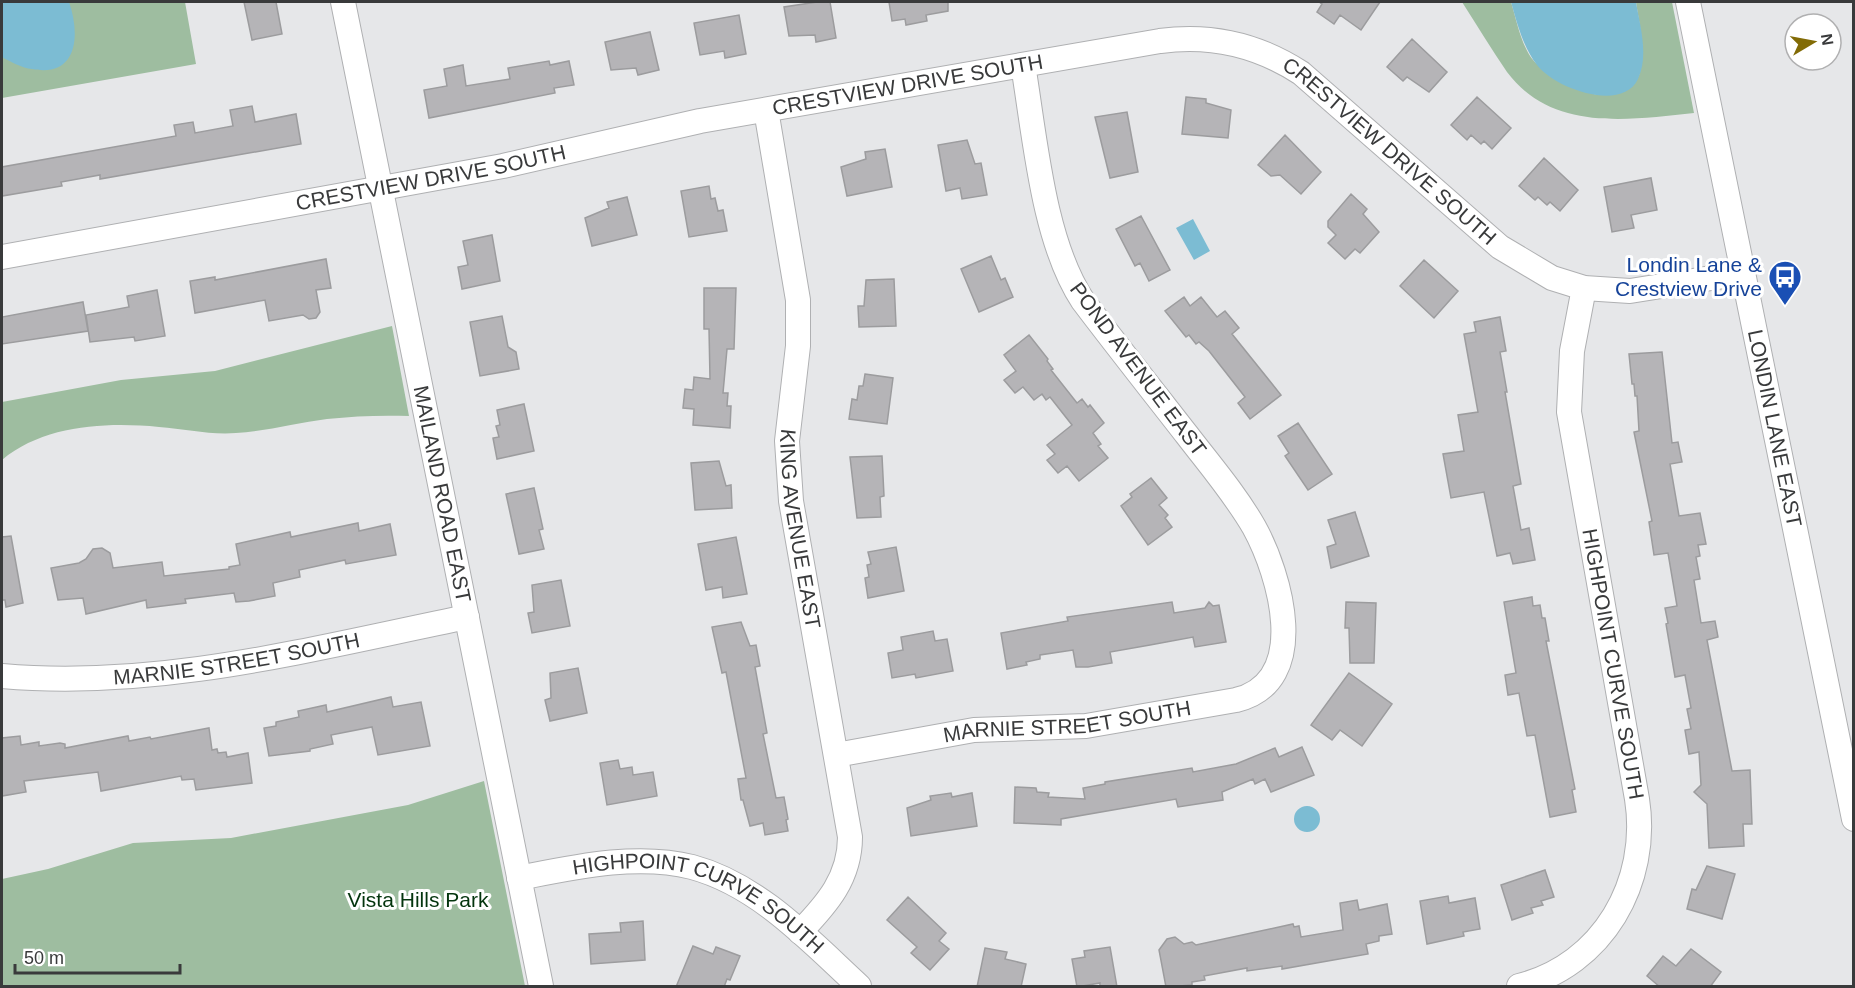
<svg xmlns="http://www.w3.org/2000/svg" width="1855" height="988" font-family="Helvetica,sans-serif">
	<style>
		.green { fill: #9ebda0 }
		.water { fill: #7cbcd3 }
		.building { fill: #b5b4b7; stroke: #9c9c9e; stroke-width: 1.5 }
		.lines { fill: none; stroke-linecap: round; stroke-linejoin: round }
		.minor-casing { stroke: #afb0b2; stroke-width: 26 }
		.minor { stroke: #fff; stroke-width: 24 }
		.labels { text-anchor: middle; stroke-width: 6; stroke-linejoin: round; paint-order: stroke }
		.street-label { font-size: 21px; fill: #393a3b; stroke: #fff }
		.transit-label { font-size: 21px; fill: #164399; stroke: #fff; text-anchor: end }
		.park-label { font-size: 21px; fill: #04350e; stroke: #fff }
	</style>
	<rect width="100%" height="100%" fill="#e6e7e9"/>
	<!-- green -->
	<path class="green" d="M2 2H185L196 64 2 98Z
		M1462 2H1511C1517 21 1522 52 1538 65 1543 70 1552 73 1558 76 1569 82 1580 89 1591 93 1607 99 1633 91 1639 75 1647 53 1639 24 1636 2H1672L1694 113C1628 120 1552 132 1507 72 1491 49 1477 25 1462 2Z
		M392 326 409 416C382 415 354 416 327 419 297 423 267 431 236 433 210 435 185 429 159 427 106 422 44 425 2 460V402L121 380 215 371Z
		M484 781 525 986H2V879L48 869 133 843 231 838 408 805Z"/>
	<!-- water -->
	<path class="water" d="M2 2H69C80 33 79 78 32 69 22 68 11 62 2 57Z
		M1511 2H1636C1640 26 1649 55 1638 79 1622 113 1554 88 1537 65 1523 47 1517 23 1511 2Z
		M1193 219 1210 251 1194 260 1176 228Z
		M1294 819a13 13 0 1 1 26 0a13 13 0 1 1-26 0Z"/>
	<!-- building -->
	<path class="building" d="M244 2H276L282 34 252 40Z
		M817 2H830L836 38 816 42 815 35 789 36 784 7Z
		M889 2H948V11L926 15 927 21 906 25 905 19 892 21Z
		M1319 2H1380L1361 30 1340 15 1334 24 1317 12 1322 4Z
		M739 15 746 54 725 58 724 51 700 55 694 23Z
		M650 32 659 70 638 75 636 68 611 70 605 42Z
		M1412 39 1447 72 1429 92 1407 77 1403 81 1387 67Z
		M549 61 550 65 569 61 574 85 554 88 555 93 429 118 424 90 447 86 444 69 463 65 466 86 510 79 508 68Z
		M1186 97 1206 99V103L1231 110 1228 138 1182 134Z
		M1477 97 1511 128 1492 149 1484 141 1481 144 1471 135 1467 140 1451 125Z
		M252 106 255 122 296 114 301 144 100 179V175L61 182 62 186 2 196V167L176 136 174 125 193 122 195 133 233 126 230 110Z
		M1127 112 1138 172 1110 178 1095 117Z
		M1285 135 1321 172 1301 194 1280 175 1271 176 1258 165Z
		M967 140 975 164 981 163 987 195 962 199 960 188 946 191 938 145Z
		M885 149 892 187 847 196 841 167 866 159 865 152Z
		M1544 158 1578 190 1560 211 1550 202 1547 205 1538 197 1535 200 1519 186Z
		M1651 178 1657 210 1631 215 1634 228 1612 232 1604 187Z
		M709 186 711 199 715 198 718 211 723 210 727 231 689 237 681 191Z
		M1351 194 1367 209 1363 214 1379 232 1360 253 1355 249 1345 259 1328 243 1336 235 1328 227V221Z
		M627 197 637 235 592 246 585 218 609 208 607 202Z
		M1141 216 1170 270 1149 281 1140 263 1135 266 1116 229Z
		M492 235 500 281 462 289 458 267 468 265 463 241Z
		M991 256 1001 280 1005 278 1013 297 979 312 961 269Z
		M326 259 331 288 316 290 320 312 316 318 309 319 303 315 269 321 265 300 195 313 190 281 215 277V280Z
		M1424 260 1458 291 1434 318 1400 286Z
		M894 279 896 326 859 327 858 306H864L866 280Z
		M704 288H736L734 349H727L723 393H728L727 406H731L730 428 693 425 694 409 683 408 685 389 693 390 694 377 710 379 709 329H704Z
		M157 290 165 336 135 341 134 337 90 342 86 315 129 307 127 296Z
		M1184 297 1190 306 1201 297 1217 317 1225 311 1239 328 1232 334 1281 395 1250 419 1238 403 1245 397 1209 351 1199 342 1196 344 1189 335 1186 337 1165 311Z
		M83 302 88 331 2 344V317Z
		M502 316 508 347 516 352 519 369 480 376 470 322Z
		M1500 317 1506 351 1500 352 1507 392H1505L1521 484 1513 486 1521 530 1529 528 1535 560 1513 564 1510 553 1497 556 1484 492 1451 498 1443 454 1464 451 1458 415 1478 412 1464 334 1476 332 1474 322Z
		M1029 335 1048 359 1047 361 1053 369 1051 370 1077 403 1082 399 1088 407 1090 405 1104 423 1093 433 1101 444 1098 446 1108 458 1079 481 1067 466 1058 473 1047 460 1055 454 1047 445 1072 425 1050 397 1046 400 1042 394 1034 400 1023 387 1015 393 1004 380 1016 371 1004 355Z
		M1662 352 1672 443 1678 442 1682 462 1670 464 1679 516 1700 513 1706 544 1698 545 1700 556 1696 557 1700 579 1694 580 1701 623 1715 621 1718 637 1707 640 1732 771 1750 770 1752 824H1743L1744 846 1709 848 1707 804 1694 792 1701 785 1699 752 1689 754 1685 730 1691 729 1687 709 1691 708 1685 675 1675 677 1666 624 1668 623 1665 608 1677 606 1668 553 1654 555 1649 522 1652 521 1634 432 1639 431 1637 396H1635L1634 384H1632L1629 354Z
		M865 374 893 378 887 424 849 419 852 399 857 400 859 386H863Z
		M524 404 534 451 497 459 493 438 499 437 496 426 500 425 497 410Z
		M1298 423 1332 474 1308 490 1285 456 1289 453 1278 436Z
		M882 456 884 496 880 497 881 517 857 518 850 457Z
		M719 461 726 486 731 485 732 508 695 510 691 463Z
		M1151 478 1167 498 1159 505 1168 515 1165 518 1172 527 1148 545 1121 506 1132 497 1130 494Z
		M534 488 543 529 539 530 544 549 519 554 506 494Z
		M1355 512 1369 556 1331 568 1327 547 1336 544 1328 520Z
		M358 523 359 531 390 524 396 555 346 564 345 560 299 570 300 577 273 583 275 596 249 601 236 602 234 593 185 599 186 603 147 608 146 600 86 614 83 598 58 600 51 568 79 563 86 559 93 549 102 548 110 553 113 568 162 562 164 576 229 569V567L240 565 236 544 290 532 291 537Z
		M11 536 23 603 6 607 5 600H2V537Z
		M736 537 747 594 723 598 722 587 706 590 698 544Z
		M896 547 904 591 868 598 865 578 869 577 867 565 871 564 868 552Z
		M561 580 570 626 532 633 528 613 534 612 532 585Z
		M1532 597 1533 606 1540 605 1542 618H1545L1549 641H1546L1575 789 1572 790 1576 812 1550 817 1535 735 1527 736 1519 693 1508 695 1505 675 1516 673 1504 602Z
		M1172 602 1174 613 1205 608 1209 602 1213 606 1219 605 1226 642 1195 647 1193 637 1150 645 1110 652 1112 663 1088 667H1076L1073 650 1040 655V659L1026 662 1027 665 1007 669 1001 633 1068 621 1067 617Z
		M1346 602 1376 603 1374 663H1350L1349 628H1345Z
		M741 622 750 646 756 645 760 666 755 667 767 733 763 734 776 798 784 797 788 819 786 820 788 831 765 835 763 823 750 826 743 800H741L738 779 746 778 726 672 722 673 712 627Z
		M933 631 935 641 947 639 953 671 916 678 915 674 892 678 888 653 903 650 901 637Z
		M578 668 587 713 550 721 545 700 551 698 550 673Z
		M1349 673 1392 704 1362 746 1340 730 1332 740 1311 725Z
		M391 697 393 707 421 702 430 746 378 755 372 727 331 735 333 744 310 749V751L269 756 264 728 276 726V722L299 717 298 711 326 705 327 712Z
		M209 728 212 750 217 749 218 753 226 752 227 757 248 753 252 783 196 790 194 779 182 780 181 776 101 791 98 772 24 781 26 792 2 796V738L20 736 21 745 39 742V746L60 743 65 744V748L128 736 129 741 150 737 151 739Z
		M1302 747 1314 775 1271 792 1265 779 1255 784 1253 779 1222 792 1223 800 1178 807 1176 799 1061 819V825L1014 823 1015 787 1036 788 1037 792 1049 793 1048 797 1085 799 1083 788 1105 784V782L1192 768 1193 772 1236 764 1275 748 1279 757Z
		M618 760 620 769 632 767 633 775 653 772 657 796 607 805 600 763Z
		M951 793 952 797 972 793 977 826 911 836 907 808 931 800 930 796Z
		M1707 866 1735 874 1722 919 1687 909 1692 889 1696 890Z
		M1545 870 1554 897 1541 901 1543 905 1531 908 1533 913 1512 920 1501 885Z
		M1448 896 1449 903 1475 898 1480 929 1463 932 1464 936 1427 944 1420 901Z
		M908 897 946 933 939 941 949 949 930 970 911 953 917 947 887 920Z
		M1357 900 1359 910 1387 904 1392 934 1379 936V941L1366 944 1368 954 1282 969V966L1247 971V968L1204 976 1205 980 1192 982V985L1166 987 1159 950 1167 939 1175 937 1184 944 1192 942 1196 945 1293 924 1294 927 1299 926 1301 937 1343 930 1340 903Z
		M643 921 645 960 591 964 589 934 621 932 620 923Z
		M693 946 713 954 716 947 740 956 730 980 727 979 724 987H676Z
		M1110 947 1117 987H1100V983L1077 987 1072 959 1085 957 1084 951Z
		M985 948 1007 952 1005 959 1026 964 1021 987H977Z
		M1691 949 1721 972 1710 987H1660L1647 976 1663 956 1676 966Z"/>
	<g class="lines">
		<defs>
			<g id="minor">
				<path id="s1" d="M343 2 541 986"/>
				<path id="s2" d="M1688 2 1854 819"/>
				<path id="s3" d="M766 110 798 300V346L787 441 791 501 850 837C850 878 827 904 800 932"/>
				<path id="s4" d="M2 257 503 166 700 121 1160 41C1211 34 1258 45 1301 73L1500 247 1552 278 1584 288 1630 291 1743 273"/>
				<path id="s5" d="M2 676C159 690 314 648 467 617"/>
				<path id="s6" d="M836 755 974 730 1086 726 1236 700C1312 682 1280 574 1254 527 1235 494 1210 465 1187 435 1152 390 1117 346 1083 301 1043 241 1035 137 1023 65"/>
				<path id="s7" d="M519 878C575 867 637 853 692 867 759 885 810 941 859 986"/>
				<path d="M1519 986C1603 965 1650 882 1637 799L1569 412 1572 351 1584 288"/>
			</g>
		</defs>
		<!-- minor casing -->
		<use href="#minor" class="minor-casing"/>
		<!-- minor -->
		<use href="#minor" class="minor"/>
	</g>
	<!-- icons -->
	<defs>
		<symbol id="bus-pin" viewBox="-11 -11 22 30"><path d="M0 17L-7.5 6A9.5 9.5 0 1 1 7.5 6Z" fill="#1a4fb4" stroke="#fff"/><path d="M-5-6H5V4H4V6H2V4H-2V6H-4V4H-5ZM-3.5-4V0h7V-4ZM-3.5 1.2v1.5H-2V1.2ZM2 1.2v1.5H3.5V1.2Z" fill="#fff"/></symbol>
	</defs>
	<g fill-rule="evenodd">
		<use href="#bus-pin" x="1766" y="258" width="38" height="52"/>
	</g>
	<g class="labels">
		<!-- street labels -->
		<g class="street-label">
			<text dy="7" stroke="none"><textPath href="#s4" startOffset="922">CRESTVIEW DRIVE SOUTH</textPath></text>
			<text dy="7" stroke="none"><textPath href="#s4" startOffset="1444">CRESTVIEW DRIVE SOUTH</textPath></text>
			<text dy="7" stroke="none"><textPath href="#s4" startOffset="436">CRESTVIEW DRIVE SOUTH</textPath></text>
			<text transform="translate(1138 369) rotate(53)" y="7">POND AVENUE EAST</text>
			<text dy="7" stroke="none"><textPath href="#s2" startOffset="435">LONDIN LANE EAST</textPath></text>
			<text dy="7" stroke="none"><textPath href="#s1" startOffset="502">MAILAND ROAD EAST</textPath></text>
			<text dy="7" stroke="none"><textPath href="#s3" startOffset="423">KING AVENUE EAST</textPath></text>
			<text dy="7" stroke="none"><textPath href="#s5" startOffset="236">MARNIE STREET SOUTH</textPath></text>
			<text transform="translate(1613 664) rotate(80)" y="7">HIGHPOINT CURVE SOUTH</text>
			<text dy="7" stroke="none"><textPath href="#s6" startOffset="234">MARNIE STREET SOUTH</textPath></text>
			<text dy="7" stroke="none"><textPath href="#s7" startOffset="192">HIGHPOINT CURVE SOUTH</textPath></text>
		</g>
		<!-- transit labels -->
		<g class="transit-label">
			<text x="1762" y="272">Londin Lane &amp;<tspan x="1762" dy="24">Crestview Drive</tspan></text>
		</g>
		<!-- park labels -->
		<g class="park-label">
			<text x="418" y="907">Vista Hills Park</text>
		</g>
	</g>
	<!-- border -->
	<rect width="1855" height="988" fill="none" stroke="#393a3b" stroke-width="6"/>
	<!-- north arrow -->
	<g transform="translate(1813 42) rotate(80)"><circle r="28" fill="#ffffff" stroke="#b0b0b1" stroke-width="1.5"/>
	<path d="M0-4.5L10 22L0 15L-10 22Z" fill="#826b06"/>
	<text y="-9" font-size="16" font-weight="bold" text-anchor="middle" fill="#393a3b">N</text>
	</g>
	<!-- scale -->
	<path d="M15 964v9h165v-9" fill="none" stroke="#393a3b" stroke-width="3"/>
	<text x="24" y="964" font-size="18" fill="#393a3b" stroke="#ffffff" stroke-width="4.5" paint-order="stroke">50 m</text>
</svg>
